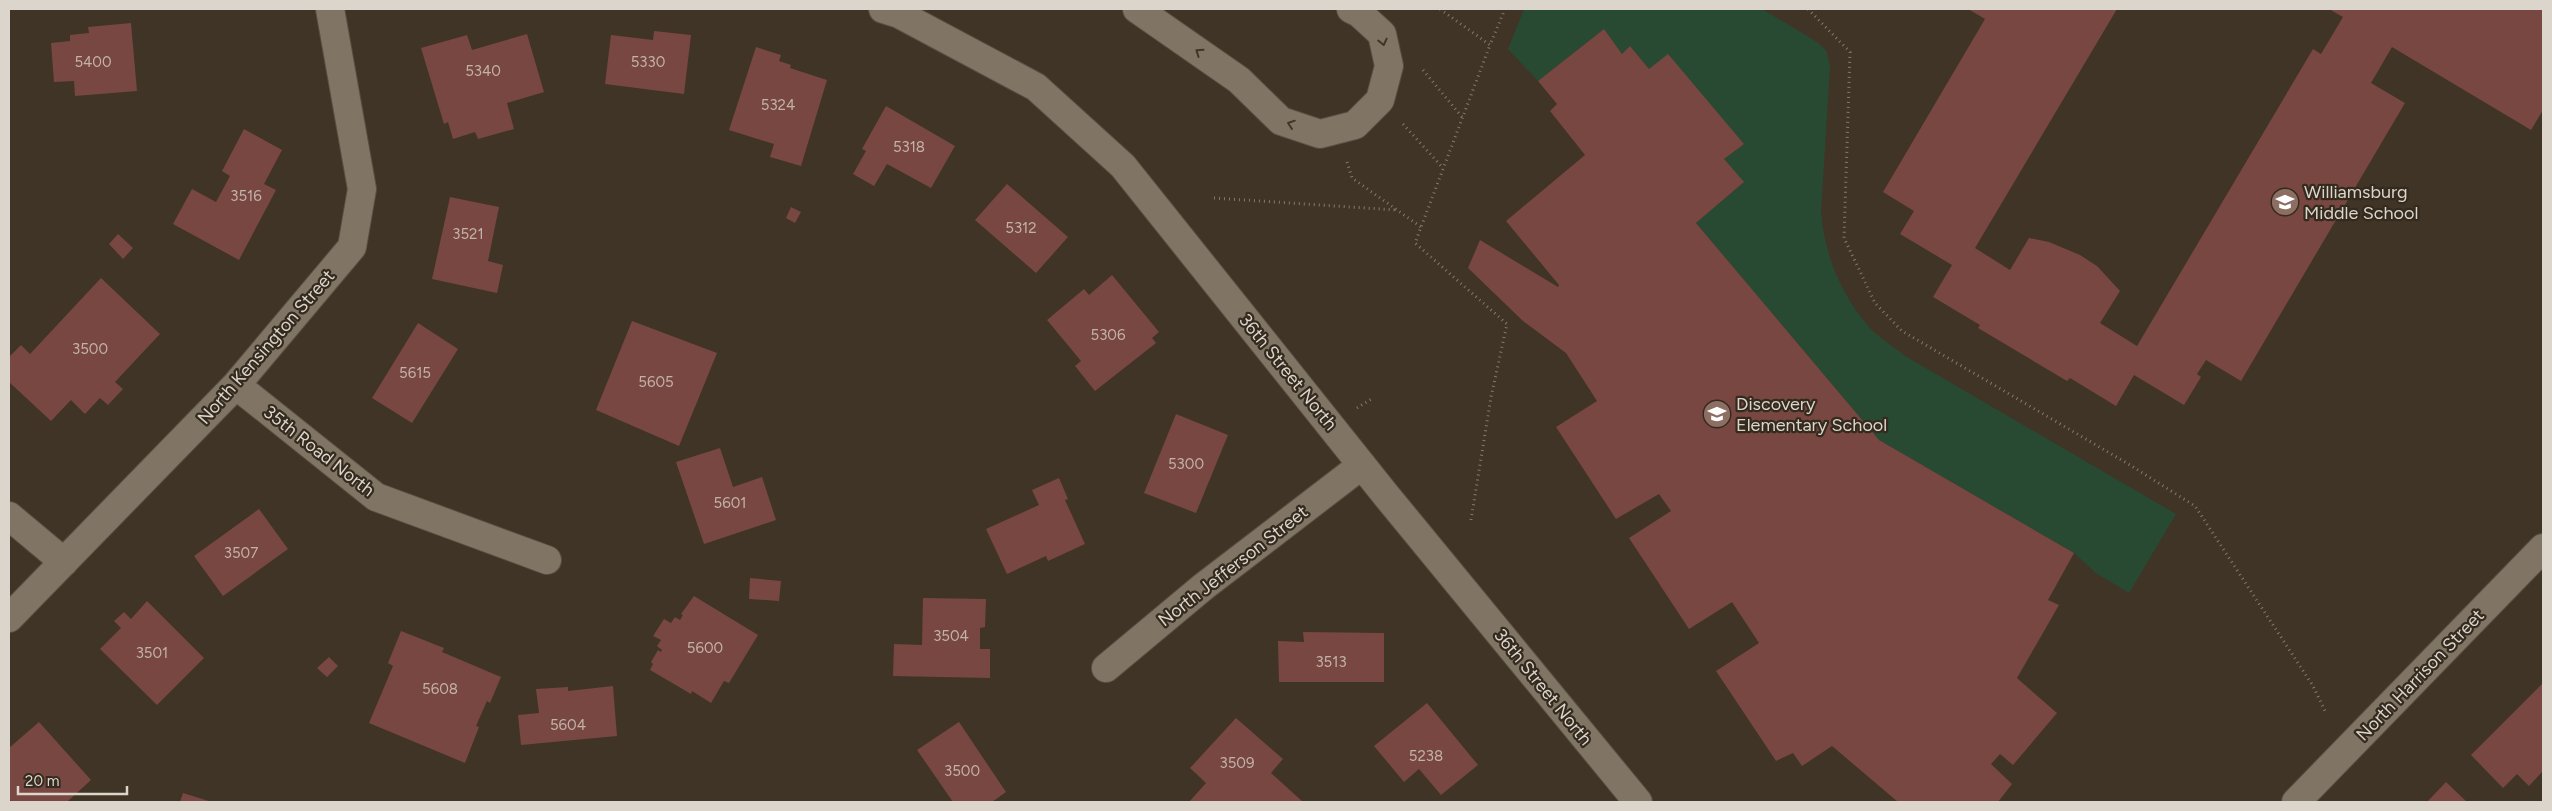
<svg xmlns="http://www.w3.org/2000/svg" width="2552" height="811" font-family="Figtree,sans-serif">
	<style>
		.green { fill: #284a33 }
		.building { fill: #784741 }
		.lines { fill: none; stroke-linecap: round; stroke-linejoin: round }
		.minor-casing { stroke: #585043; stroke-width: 30 }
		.path { stroke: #837b6f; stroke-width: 3; stroke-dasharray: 1 4; stroke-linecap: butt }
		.minor { stroke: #807565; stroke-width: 28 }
		.oneway { stroke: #3f3528 }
		.labels { text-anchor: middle; stroke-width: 4.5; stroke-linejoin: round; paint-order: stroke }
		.number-label { font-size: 15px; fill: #c2b2a9 }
		.poi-label { font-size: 18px; fill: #dbd5cc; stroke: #342a1d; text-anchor: start }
		.street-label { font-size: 18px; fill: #dbd5cc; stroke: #342a1d }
	</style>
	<rect width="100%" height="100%" fill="#3f3426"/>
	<!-- green -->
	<path class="green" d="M1524 9H1762L1817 42 1826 50 1830 66 1821 212C1824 253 1841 295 1869 327 1879 338 1893 346 1905 356L2176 514 2129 593 2096 573 2074 553 1879 440 1696 223 1743 183 1724 159 1744 144 1668 55 1649 69 1630 46 1622 54 1604 29 1538 81 1508 49Z"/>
	<!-- building -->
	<path class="building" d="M1968 9H2117L1975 248 2010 270 2029 238 2049 242 2080 255 2097 266 2120 291 2100 323 2137 346 2313 49 2321 54 2343 17 2329 9H2543V110L2531 130 2392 47 2371 83 2405 103 2241 381 2206 360 2197 374 2201 377 2184 405 2134 375 2116 406 2070 378 2067 381 1978 328 1980 325 1933 297 1952 265 1900 234 1914 211 1883 192 1985 19Z
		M131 23 137 91 75 96 74 81 54 82 51 43 70 41V35L89 33 88 27Z
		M1604 29 1622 54 1630 46 1649 69 1668 54 1744 144 1724 159 1744 182 1696 223 1879 440 2074 553 2048 600 2059 605 2017 678 2057 713 2013 765 2000 754 1991 764 2012 784 1998 802H1898L1832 746 1802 766 1793 753 1776 761 1716 671 1759 643 1732 602 1689 629 1629 538 1671 511 1659 494 1616 519 1556 427 1597 401 1566 353 1523 321 1468 268 1480 240 1558 287 1559 285 1506 221 1585 155 1550 111 1557 104 1538 81Z
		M654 31 691 35 684 94 605 84 611 35 653 40Z
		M527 34 544 92 507 103 514 129 478 139 475 132 453 139 448 122 444 124 421 48 467 35 472 50Z
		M756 47 781 55 779 61 791 65 790 68 827 80 801 166 770 157 774 144 729 130Z
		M886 106 955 146 931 188 887 164 874 186 853 174 866 151 862 149Z
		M244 129 282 150 264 184 276 190 239 260 173 224 192 189 216 202 230 176 222 171Z
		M1007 184 1068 237 1036 273 975 220Z
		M450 197 499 207 488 261 503 265 497 293 432 279Z
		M791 207 801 212 795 223 786 218Z
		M118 234 133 248 123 259 109 244Z
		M1112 275 1159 332 1152 338 1156 343 1095 391 1075 366 1081 361 1047 320 1084 289 1089 295Z
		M101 278 160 334 115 382 123 389 108 405 100 398 85 414 71 400 51 421 9 382V357L21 345 30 354Z
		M632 321 717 353 679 446 596 410Z
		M418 323 458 349 412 423 372 398Z
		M1176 414 1228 435 1196 513 1144 493Z
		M720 448 733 487 762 477 776 520 704 544 676 462Z
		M1059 478 1068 499 1065 500 1085 544 1048 561 1046 556 1007 574 986 529 1039 505 1032 490Z
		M259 509 288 549 223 596 194 556Z
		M750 578 781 581 779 601 749 599Z
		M694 596 758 635 729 683 724 681 711 703 692 691 691 694 650 670 653 664 651 662 658 650 661 652 662 650 657 646 661 640 653 636 664 619 671 623 675 617 680 620 683 615 681 614Z
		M923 598 986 599 985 627 980 628V649H990V678L893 676 894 644 922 645Z
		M147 601 204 658 157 705 100 649 121 628 114 621 124 612 131 619Z
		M401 631 444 648 442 652 501 677 490 703 487 701 476 726 479 727 465 763 369 723 393 666 388 663Z
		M1303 632 1384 633V682H1279L1278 641 1304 642Z
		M329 657 338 666 327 677 317 668Z
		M2543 683V771L2529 786 2517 774 2503 788 2471 755Z
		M613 686 617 736 521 745 518 715 539 713 536 689 568 687V691Z
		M1427 703 1478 765 1441 795 1419 769 1404 782 1374 746Z
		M1236 718 1283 759 1271 773 1303 802H1189L1206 783 1190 768Z
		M39 722 91 780 67 802H12L9 799V748Z
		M959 722 1006 792 992 802H953L917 750Z
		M2446 782 2467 802H2427Z
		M183 793 212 802H180Z"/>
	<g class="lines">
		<defs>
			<path id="minor" d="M883 9 899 14 1036 87 1123 166 1385 494 1638 802
				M1137 9 1239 80 1281 121 1320 134 1355 125 1380 100 1389 66 1382 34 1359 13 1351 9
				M236 385 376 497 547 560
				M9 516 64 562
				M9 618 236 385 352 247 362 189 330 9
				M1106 668 1203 587 1362 465
				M2296 802 2543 548"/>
		</defs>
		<!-- minor casing -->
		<use href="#minor" class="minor-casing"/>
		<!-- path -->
		<path class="path" d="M1440 9 1490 45 1505 9
			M1808 9 1850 52 1844 238 1875 303 1902 331 2130 465 2195 506 2313 686 2325 711
			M1423 70 1462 117
			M1403 124 1443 168
			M1347 162 1352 178 1421 227
			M1214 198 1396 210
			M1357 408 1373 398
			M1471 520 1491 397 1507 324 1415 243 1490 45"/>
		<!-- minor -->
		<use href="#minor" class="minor"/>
	</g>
	<!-- one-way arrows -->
	<defs><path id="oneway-chevron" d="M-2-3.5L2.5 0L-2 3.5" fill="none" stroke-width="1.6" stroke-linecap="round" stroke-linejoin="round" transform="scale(1.25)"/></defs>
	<g class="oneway">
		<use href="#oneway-chevron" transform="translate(1383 42) rotate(77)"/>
		<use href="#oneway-chevron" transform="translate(1199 52) rotate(-145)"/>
		<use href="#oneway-chevron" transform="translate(1291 124) rotate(-161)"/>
	</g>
	<!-- icons -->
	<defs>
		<symbol id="school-disc" viewBox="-11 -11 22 22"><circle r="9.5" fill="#8d6e63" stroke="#342a1d"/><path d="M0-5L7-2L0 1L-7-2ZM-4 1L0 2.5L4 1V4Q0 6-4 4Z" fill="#fff"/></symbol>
	</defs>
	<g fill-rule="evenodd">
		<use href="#school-disc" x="2269" y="186" width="32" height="32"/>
		<use href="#school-disc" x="1701" y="398" width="32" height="32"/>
	</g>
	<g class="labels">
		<!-- number labels -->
		<g class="number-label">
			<text x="93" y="67">5400</text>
			<text x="648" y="67">5330</text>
			<text x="483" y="76">5340</text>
			<text x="778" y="110">5324</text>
			<text x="909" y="152">5318</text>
			<text x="246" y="201">3516</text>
			<text x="1021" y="233">5312</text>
			<text x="468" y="239">3521</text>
			<text x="1108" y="340">5306</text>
			<text x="90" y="354">3500</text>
			<text x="415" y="378">5615</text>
			<text x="656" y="387">5605</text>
			<text x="1186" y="469">5300</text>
			<text x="730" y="508">5601</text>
			<text x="241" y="558">3507</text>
			<text x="951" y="641">3504</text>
			<text x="705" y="653">5600</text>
			<text x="152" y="658">3501</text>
			<text x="1331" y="667">3513</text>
			<text x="440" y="694">5608</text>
			<text x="568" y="730">5604</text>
			<text x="1426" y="761">5238</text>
			<text x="1237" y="768">3509</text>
			<text x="962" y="776">3500</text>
		</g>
		<!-- poi labels -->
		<g class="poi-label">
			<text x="2304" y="198">Williamsburg<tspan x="2304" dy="21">Middle School</tspan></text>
			<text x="1736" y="410">Discovery<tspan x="1736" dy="21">Elementary School</tspan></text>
		</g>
		<!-- street labels -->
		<g class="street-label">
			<text transform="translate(266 347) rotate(-49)" y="6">North Kensington Street</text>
			<text transform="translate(1288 372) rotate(51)" y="6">36th Street North</text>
			<text transform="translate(319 451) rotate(38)" y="6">35th Road North</text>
			<text transform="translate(1233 566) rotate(-38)" y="6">North Jefferson Street</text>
			<text transform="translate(2420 675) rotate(-46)" y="6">North Harrison Street</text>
			<text transform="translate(1543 687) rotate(51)" y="6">36th Street North</text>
		</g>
	</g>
	<!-- border -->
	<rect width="2552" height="811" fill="none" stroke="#dbd5cc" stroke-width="20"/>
	<!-- scale -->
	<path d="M18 786v8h109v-8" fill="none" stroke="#dbd5cc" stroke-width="2.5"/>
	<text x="25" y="786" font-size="15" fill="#dbd5cc" stroke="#342a1d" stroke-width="4" paint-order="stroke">20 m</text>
</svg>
